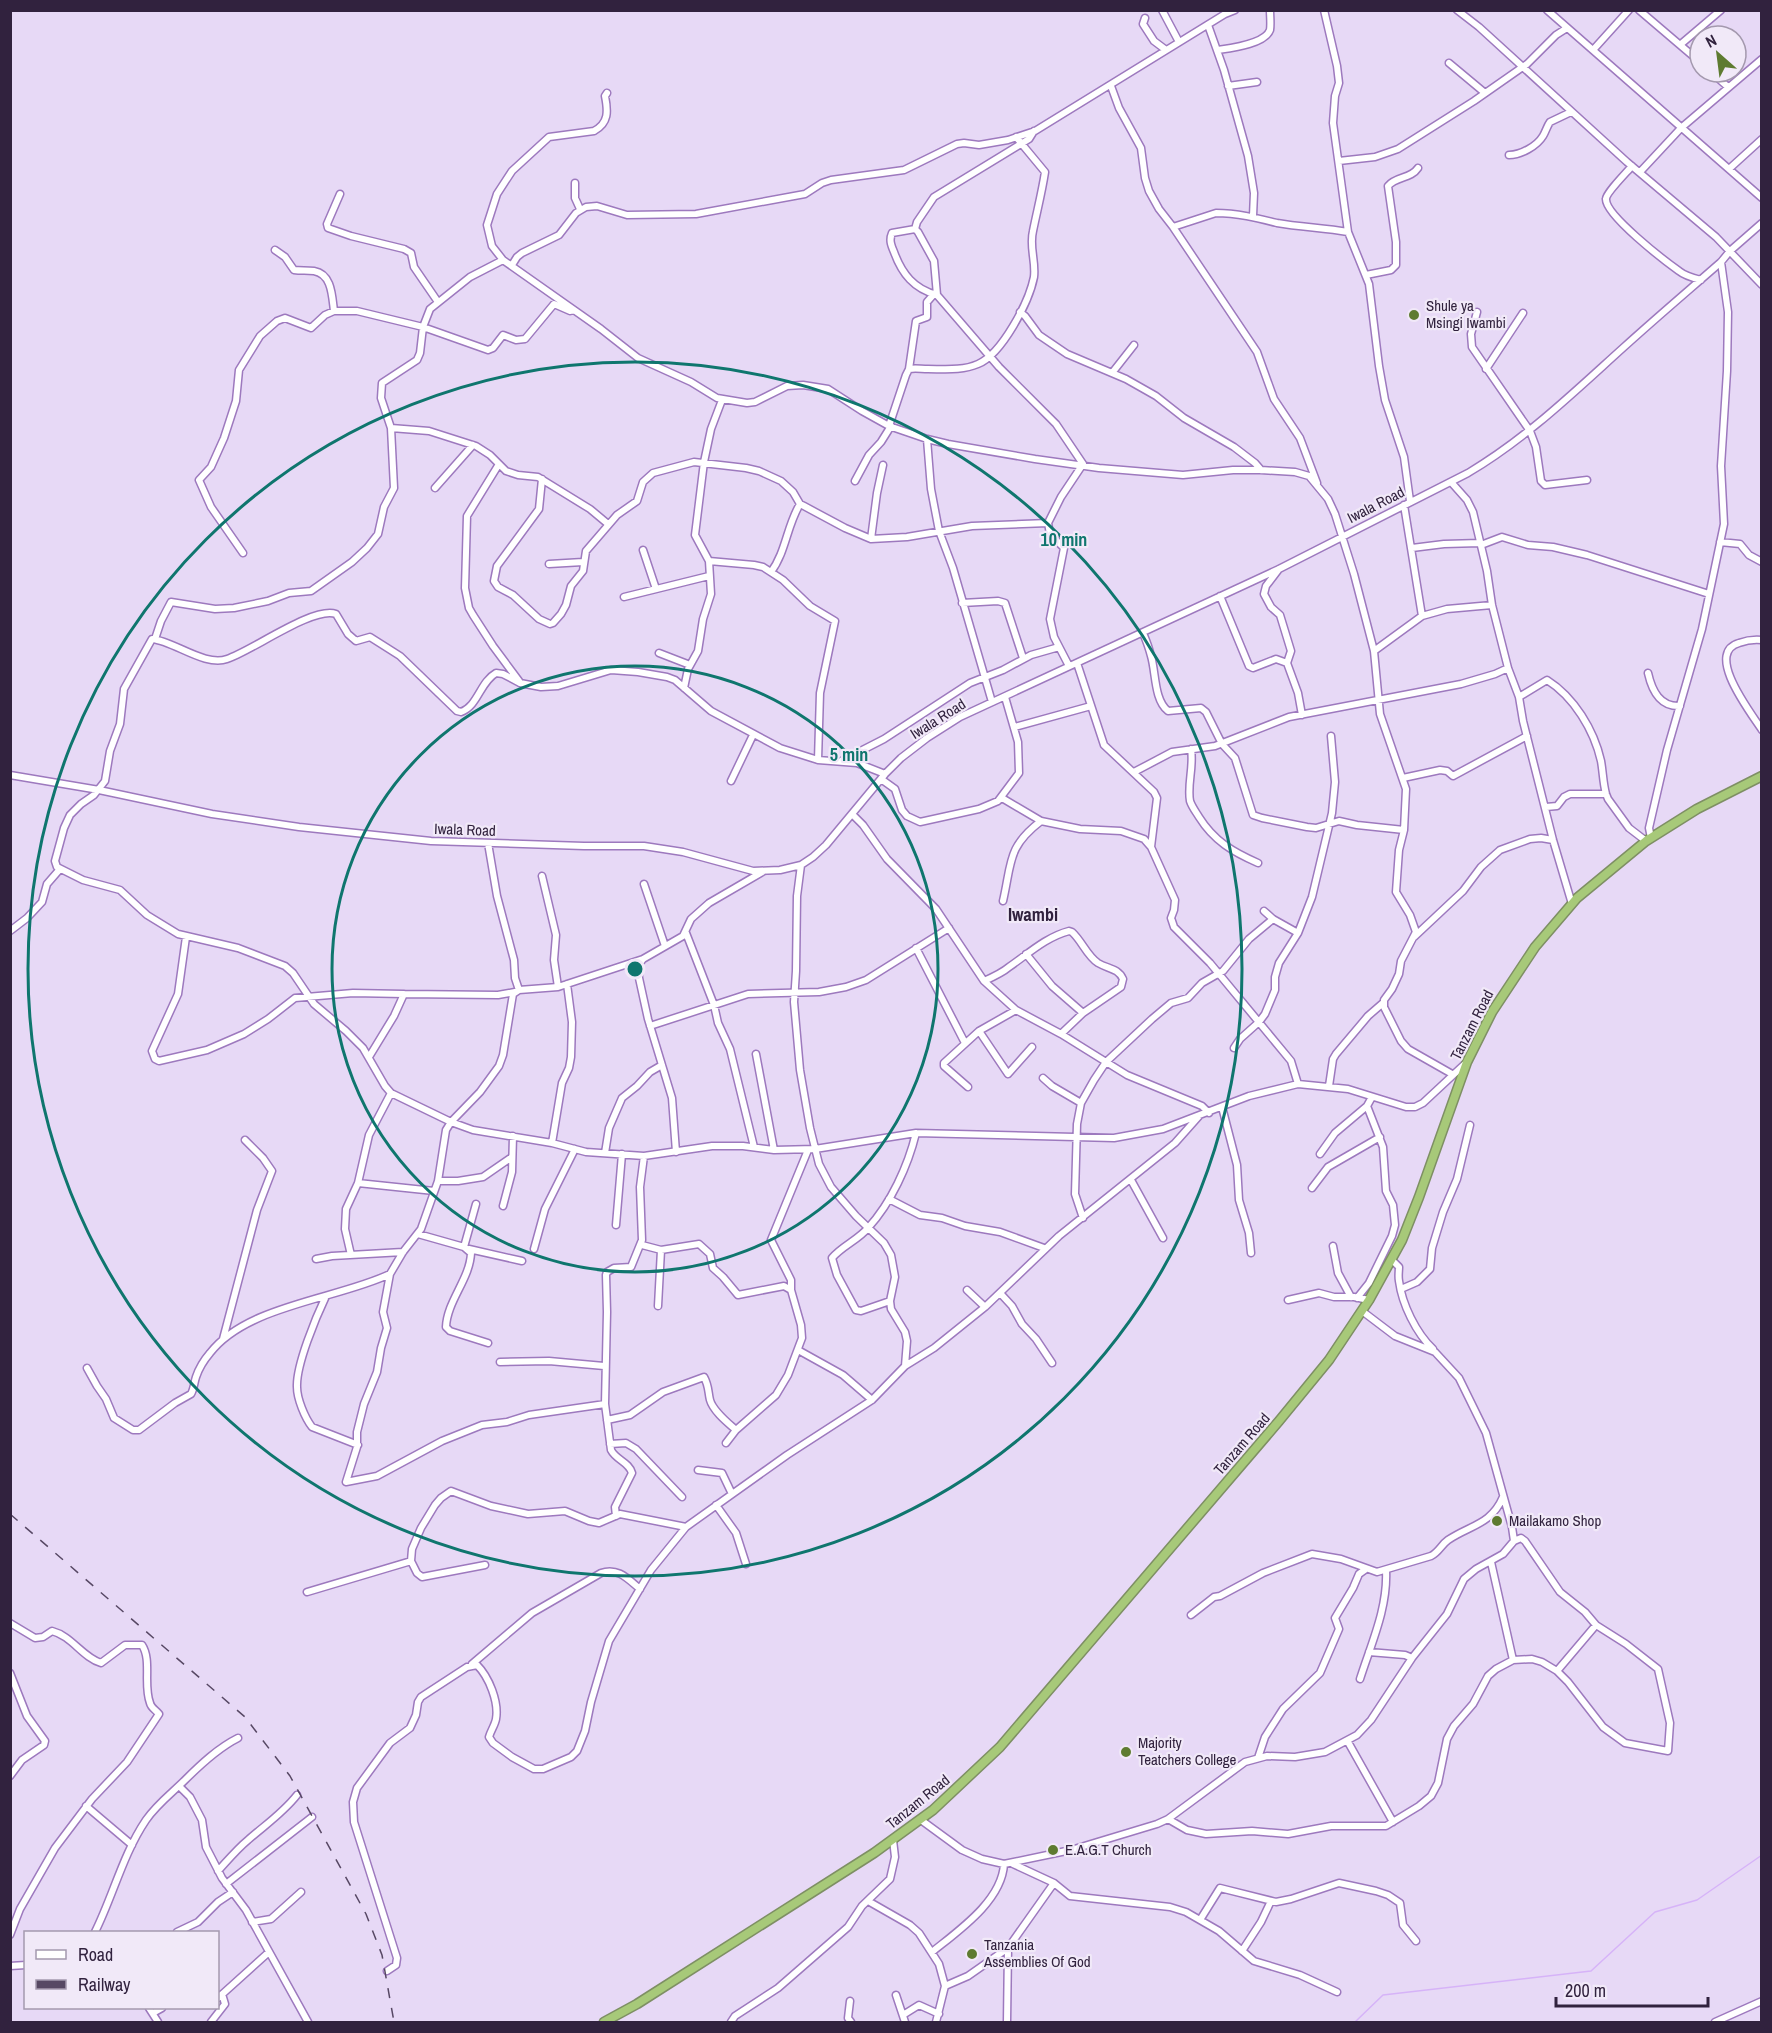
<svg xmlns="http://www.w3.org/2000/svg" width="1772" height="2033" font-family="'Archivo Narrow',sans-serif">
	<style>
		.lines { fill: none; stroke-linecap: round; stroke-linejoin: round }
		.stream { stroke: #d6b3f8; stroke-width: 1.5 }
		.minor-casing { stroke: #9d79be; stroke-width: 9 }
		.highway-casing { stroke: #7e8f64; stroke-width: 11 }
		.minor { stroke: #fff; stroke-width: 6 }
		.highway { stroke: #a7c979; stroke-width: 8 }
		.rail { stroke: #574864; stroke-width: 1.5; stroke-dasharray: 10 10; stroke-linecap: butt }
		.ring { fill: none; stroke: #0f766e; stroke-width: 3 }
		.poi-dot { fill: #5e7b30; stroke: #f1e9f8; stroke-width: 2 }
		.labels { text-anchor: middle; stroke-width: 4.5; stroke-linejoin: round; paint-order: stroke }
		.poi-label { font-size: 15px; fill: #31223e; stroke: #f1e9f8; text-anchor: start }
		.street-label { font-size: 15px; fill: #31223e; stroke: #f1e9f8 }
		.quarter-label { font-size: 18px; font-weight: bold; fill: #31223e; stroke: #f1e9f8 }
		.centre { fill: #0f766e; stroke: #f1e9f8; stroke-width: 3 }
		.ring-label { font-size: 18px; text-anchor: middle; font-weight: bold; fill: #0f766e; stroke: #f1e9f8; stroke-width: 4.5; stroke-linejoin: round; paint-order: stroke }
	</style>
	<rect width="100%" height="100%" fill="#e7d9f6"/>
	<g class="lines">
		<!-- stream -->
		<path class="stream" d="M1355 2022 1383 1995 1591 1971 1655 1912 1697 1900 1762 1855"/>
		<defs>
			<path id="minor" d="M1162 10 1179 42
				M1324 10 1337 66 1339 83 1335 96 1333 123 1348 232 1369 284 1379 366 1385 400 1404 457 1410 501
				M1457 10 1479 27 1627 162 1716 237 1762 285
				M1547 10 1762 198
				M1639 10 1700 62
				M1145 18 1143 24 1154 41 1166 50
				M1208 25 1224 70 1248 156 1254 193 1253 216
				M1681 44 1721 10
				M1218 50C1231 48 1265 44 1270 30 1271 24 1270 16 1270 10
				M1593 50 1629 10
				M1449 63 1485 93
				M1711 72 1728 87
				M1111 86 1119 108 1141 148 1145 178 1149 191 1159 209 1173 227 1257 352 1274 399 1300 438 1317 483
				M1228 86 1257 82
				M607 93 605 96C608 111 609 123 594 131L549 137 512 171 497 194 487 225 492 246 503 260 601 329 638 358 691 382 717 398 747 403 755 402 787 386 803 385 828 389 862 411 889 426 927 439 948 444 1035 459 1099 468 1183 475 1233 470H1261L1295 472 1309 476 1328 499 1335 514 1354 574 1374 651 1380 714 1406 789 1404 830 1399 850 1396 892 1410 915 1416 932 1401 961 1399 974 1392 989 1384 1000V1007L1401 1041 1408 1049 1452 1074
				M1509 155C1521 155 1537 146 1543 136 1546 131 1547 126 1550 122L1571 112
				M1339 161 1375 157 1398 149 1474 101 1527 64 1556 35 1567 28
				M1632 166C1627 172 1606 193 1606 199 1605 215 1665 261 1679 271 1685 276 1693 278 1701 280
				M1729 169 1762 139
				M1640 172 1681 128 1762 59
				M575 183V198L580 209
				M340 194 327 224 328 228 351 236 404 249 411 253 414 267 438 302
				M1173 227 1216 213C1237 213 1257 218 1277 223 1300 227 1324 228 1348 232
				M915 229 917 222 934 197 1029 139 1034 131
				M275 250 285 257 294 270C301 271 307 270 314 271 332 274 332 296 334 311
				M512 265 517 257 522 253 559 235 576 213 586 207 597 206 627 215 696 214 805 194 822 183 831 180 904 170 957 144 964 143 979 145 1008 140 1035 131 1225 14 1235 10
				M1366 275 1391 270 1396 265V242L1388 186C1396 176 1411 179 1418 168
				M937 295C914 289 902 274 894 252 891 245 889 240 892 233L915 229 918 232 934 261 937 295 999 367 1056 424 1083 464 1061 497 1048 523 1050 534 1064 548 1050 619 1054 637 1069 666
				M1020 312 1025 316 1039 335 1067 354 1126 379 1156 396 1184 418 1234 447 1255 463 1261 470
				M1477 312 1471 334 1472 347 1530 431 1536 447 1541 481 1545 485 1587 480
				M909 369 916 321 927 317V302L934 294
				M1486 369 1523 313
				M1112 373 1134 345
				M889 426 906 375 909 369C915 368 921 369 928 369 944 369 962 371 978 364 1002 354 1029 302 1034 277 1036 261 1029 247 1033 231 1037 211 1042 192 1045 172L1016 137
				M391 428 429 431 476 446 490 455 506 471 518 475 538 477 590 509 608 524
				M927 439 931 489 939 531 953 568 992 702
				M499 464 467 516 465 588 469 608 473 615 493 646 519 681
				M542 479 539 509 497 566 494 581 498 587 513 595 539 619 550 624 553 623 561 614 566 605 571 586 583 571 586 551 617 515 637 501 643 482 653 473 694 462 746 468 759 471 781 481 793 492 800 504 804 506 845 528 871 539 907 537 972 526 1048 523
				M855 481 869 455 881 442 891 426
				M1451 482 1467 500 1473 512 1487 571 1492 605 1508 668 1519 697 1523 721 1553 840 1572 904
				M435 488 473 445
				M1404 505 1422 616
				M871 539 877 493 883 465
				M1720 542 1740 544 1749 555 1762 562
				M1481 545 1502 537 1528 545 1553 547 1587 555 1709 594
				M1412 548 1444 544 1480 543
				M643 550 656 589
				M243 553 211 507 199 480 211 467 224 438 236 401 239 370 260 336 277 321 285 318 311 328 325 315 334 311H357L423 327 488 350 493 348 503 335 516 340 525 339 554 304 570 311 574 310
				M709 561 754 565 763 567 783 580 810 606 835 621 820 693 818 760
				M549 564 583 562
				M1279 569 1266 586 1264 594 1271 607 1280 615 1291 651 1287 663 1298 693 1302 715
				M771 572C786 552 787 525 800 504
				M1220 596 1249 666 1253 668 1276 659 1287 663
				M624 597 709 576
				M962 603 998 601 1005 603 1023 658
				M1143 633C1146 640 1149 648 1151 656 1156 673 1154 700 1168 711L1201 708 1206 712 1222 744 1235 758 1253 815 1262 818 1307 827 1316 828 1339 821 1357 825 1404 830
				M155 639 161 621 171 602 215 609 234 608 268 601 289 593 311 591 352 562 367 548 378 534 384 507 394 488 391 428 381 398 382 383 417 360 420 353 423 327 430 309 470 277 503 260
				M1762 640C1753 639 1747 640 1739 643 1704 653 1751 713 1762 730
				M1374 651 1422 616 1447 609 1492 605
				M659 653 690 665
				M1077 663 1104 745 1154 792 1157 798 1151 847 1175 900 1174 910 1171 918 1174 927 1210 963 1291 1061 1298 1084
				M1648 673C1652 691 1660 707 1680 706
				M684 688 688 669 698 651 703 619 711 594 709 561 695 535 704 462 711 429 722 400
				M1519 697 1547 680C1574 697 1594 730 1601 761 1603 772 1603 783 1606 794L1608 799 1629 828 1646 841
				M1015 727 1091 706
				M1191 749C1194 767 1187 784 1190 801 1192 807 1196 812 1199 817 1214 841 1233 852 1258 863
				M843 760 884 739 970 683 1003 670 1031 655 1059 647
				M1134 772 1172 752 1215 746 1289 717 1461 684 1495 674 1508 668
				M885 774 857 763 818 760 780 748 711 711 675 680 667 677 638 672 611 670 558 686 541 687 520 683 503 674 496 673C480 682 478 706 461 712L457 711 400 656 370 637 356 641 348 634 336 614C313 606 252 651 227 659 205 667 174 641 152 639L124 689 120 724 110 751 105 781 94 795 81 804 70 815 64 828 55 861 57 867 83 880 120 890 147 915 178 934 238 948 285 966 293 973 314 1004 346 1031 363 1048 385 1086 391 1093 451 1122 473 1130 552 1143 586 1152 644 1156 712 1146H743L774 1150 815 1149 916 1133 1114 1138 1163 1129 1249 1096 1298 1084 1348 1089 1406 1107H1415L1423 1103 1467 1062
				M10 775 99 790 212 814 299 827 431 841 584 846H644L683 852 753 871 780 870 801 865 813 857 826 845 885 774 901 758 927 738 960 717 1279 569 1468 473C1527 438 1574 392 1624 347 1656 318 1689 290 1721 262L1730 251 1762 223
				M1403 778 1440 770 1447 771 1453 776 1527 736
				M881 779 895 789 902 810 907 816 920 822 979 809 998 801 1019 773 1018 742 1005 697
				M731 781 753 735
				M1002 798 1041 821 1080 829 1121 831 1144 839 1151 847
				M1546 807 1557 806 1564 797 1570 794H1606
				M853 815 863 825 887 859 936 909 984 981 1016 1010 1061 1034 1127 1075 1202 1106 1209 1113
				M1651 838 1649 828 1667 750 1702 629 1724 524 1721 466 1727 371 1728 312 1721 262
				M488 843 497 896 514 960 515 978 519 990
				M801 865 797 896 796 971 794 1002 800 1070 810 1128 819 1164 831 1187 856 1216 884 1243 891 1255 895 1277 890 1301 891 1309 905 1332 907 1341 905 1366
				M542 876 556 935 554 960 558 987
				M644 884 665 946
				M1003 901C1012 862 1007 847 1041 821
				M1264 911 1273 919 1298 933
				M10 931 27 918 42 902 47 884 60 869
				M686 933 714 1005 718 1023 730 1049 754 1147
				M186 937 178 994 152 1051 155 1059 159 1061 207 1050 244 1034 268 1019 295 998 353 993 404 994
				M1414 937 1463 891 1481 867 1500 850 1530 839 1541 838 1553 840
				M916 948 965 1043
				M1026 954 1052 986 1083 1013
				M984 981C993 977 1002 973 1009 967 1028 954 1046 937 1069 931L1072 932C1082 941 1087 956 1098 963 1108 969 1118 968 1123 979L1121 987 1083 1013 1061 1034
				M650 1026 748 994 819 992 846 987 866 980 949 928
				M979 1031 1008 1074 1032 1047
				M1234 1048 1240 1039 1259 1022 1265 1014 1275 990V977L1279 963 1298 933 1312 897 1332 813 1335 782 1331 736
				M756 1054 774 1150
				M369 1057 394 1016 404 994 498 995 515 992
				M1043 1078 1052 1086 1081 1103
				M1329 1086 1333 1059 1336 1054 1368 1016 1383 1003
				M968 1087 944 1066V1063L979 1031 1016 1010
				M1222 1107 1237 1165 1239 1200 1249 1233 1251 1253
				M552 1143 562 1083 569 1068 571 1057 572 1022 567 984
				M676 1152 672 1098 648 1019 639 978 638 965 643 959 683 936 691 919 709 903 764 871
				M605 1153 609 1128 622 1098 637 1086 650 1072 662 1065
				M1320 1154 1335 1133 1367 1106
				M1131 1180 1163 1238
				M438 1181H458L483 1177 512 1157
				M358 1183 434 1191
				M1312 1188 1328 1167 1380 1137
				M889 1199 920 1215 942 1218 965 1226 1000 1232 1044 1248
				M503 1206 512 1172 513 1136
				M1083 1218 1075 1194 1077 1124 1081 1103 1094 1080 1106 1062 1152 1019 1171 1003 1188 998 1202 983 1223 971 1249 939 1273 919
				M616 1225 622 1154
				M418 1234 464 1247 471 1253C470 1279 447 1301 446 1327L450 1331 488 1343
				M642 1245 661 1250 699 1244 710 1254 713 1268 723 1277 738 1295 784 1286 791 1290 801 1325 802 1338 788 1375 776 1395 736 1430 726 1443
				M1333 1246 1338 1273 1351 1297
				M464 1247 476 1204
				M469 1249 522 1261
				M534 1249 545 1209 575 1149
				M351 1255 345 1229 346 1209 358 1183 369 1135 391 1093
				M316 1259 332 1256 403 1252
				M1392 1260 1399 1267C1399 1271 1398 1276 1399 1281 1402 1304 1416 1333 1433 1349
				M1401 1289 1417 1282 1430 1269 1432 1248 1443 1212 1457 1179 1470 1125
				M791 1290V1280L771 1240 808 1150
				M967 1290 985 1307
				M1000 1293 1012 1306 1022 1324 1036 1339 1052 1363
				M326 1296C316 1317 296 1365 297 1387 297 1399 305 1418 312 1427L358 1445
				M1357 1298 1369 1283 1392 1236 1395 1225 1393 1205 1386 1191 1383 1147 1367 1106 1372 1097
				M1288 1300 1319 1293 1334 1297H1354L1369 1300
				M890 1301 861 1311 856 1310 837 1275 832 1258C842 1246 858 1240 868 1228 891 1203 908 1166 916 1133
				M658 1306 661 1250
				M223 1339 257 1210 272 1171 263 1158 245 1140
				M798 1350 843 1375 872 1400
				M500 1362 549 1361 604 1366
				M87 1368 97 1386 106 1399 114 1418 133 1430H139L175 1403 191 1394C194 1389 194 1383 196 1377 199 1368 204 1360 210 1353 247 1305 338 1299 390 1274
				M607 1420 630 1415 663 1392 704 1377C709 1386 708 1392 710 1400 713 1411 728 1423 736 1430
				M610 1444 626 1443 636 1449 682 1497
				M698 1470 722 1473 732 1494
				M346 1482 357 1447V1432L364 1404 377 1372 381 1348 387 1328 383 1312 390 1274 403 1252 421 1229 438 1181 446 1130 451 1122 480 1092 499 1066 503 1055 513 994 519 990 558 987 643 959
				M346 1482 377 1476 442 1441 482 1425 507 1422 529 1415 605 1404
				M716 1505 736 1533 746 1564
				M616 1516 615 1507 632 1473C629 1462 616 1460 611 1450L605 1404 607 1312 606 1275 607 1272 614 1268 631 1267 642 1240 640 1187 644 1156
				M1491 1562 1513 1660
				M485 1565 422 1577 417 1573 411 1561 412 1549 421 1528 435 1505 441 1498 451 1491 491 1506 528 1514 565 1511 589 1521 599 1523 620 1514 686 1527
				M307 1592 411 1561
				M1191 1615 1214 1597 1220 1596 1263 1573 1312 1554 1341 1559 1377 1572 1431 1556C1439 1552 1441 1545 1448 1540 1470 1525 1491 1525 1503 1497
				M10 1623 35 1638 43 1637 52 1631C72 1636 82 1657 101 1663L125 1645H142C152 1660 143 1685 150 1703 151 1708 156 1710 159 1714L127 1762 92 1799 55 1848 20 1909 10 1935
				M1369 1652 1405 1655 1412 1658
				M472 1664 532 1613 601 1573C618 1567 628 1579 640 1589
				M1557 1671 1596 1625
				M10 1673 27 1716 45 1741 44 1745 22 1760 10 1776
				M1360 1679C1371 1644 1388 1608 1386 1570
				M1348 1742 1393 1822
				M1258 1758 1265 1737 1283 1709 1320 1673 1339 1629 1335 1618 1353 1588 1359 1574 1366 1569
				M179 1786 190 1797 202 1820 206 1847 222 1878 246 1910 308 2022
				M86 1806 132 1845
				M1168 1819 1187 1830 1206 1834 1252 1831 1288 1834 1331 1826H1386L1419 1806 1431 1796 1438 1783 1447 1739 1454 1726 1473 1704 1488 1676 1496 1669 1513 1660 1532 1659 1542 1662 1557 1671 1568 1682 1603 1727 1625 1743 1668 1751 1670 1723 1658 1669 1626 1644 1596 1625 1585 1612 1560 1592 1525 1541 1521 1538 1514 1541
				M921 1820 962 1850 982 1859 1004 1864 1071 1850 1157 1824 1168 1819 1245 1762 1267 1756 1295 1757 1325 1752 1357 1735 1371 1720 1412 1658 1447 1614 1464 1579 1476 1569 1503 1554 1514 1541 1512 1527 1486 1433 1459 1378 1435 1352 1395 1336 1362 1311
				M1013 1864 1054 1883 1070 1896 1170 1907 1186 1912 1219 1931 1254 1961 1300 1975 1337 1992
				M218 1871C228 1860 237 1849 248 1840 265 1825 283 1813 297 1795
				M226 1884 312 1817
				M868 1901 910 1925 919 1933 939 1964 945 1986 936 2022
				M1200 1920 1220 1888 1276 1902 1291 1899 1339 1883 1376 1891 1388 1895 1400 1903 1403 1925 1416 1941
				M252 1922 271 1919 301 1892
				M95 1932C113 1896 123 1854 146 1820 157 1804 172 1793 185 1780 201 1764 218 1748 238 1738
				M177 1932 198 1922 218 1902 233 1892
				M1242 1951 1261 1922 1271 1901
				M932 1952C958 1931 1002 1901 1004 1864
				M10 1966 26 1965
				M387 1971 396 1965 397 1958 354 1822 353 1802 357 1788 390 1743 410 1728 416 1715 418 1702 421 1697 467 1667 477 1665C489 1677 499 1702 496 1719 495 1725 491 1730 489 1737L493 1743 512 1757 534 1769H543L571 1757 577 1751 585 1731 591 1702 609 1641 651 1570 686 1527 787 1455 872 1400 905 1366 934 1348 985 1307 1059 1236 1175 1143 1199 1116
				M945 1986 968 1976 1008 1948 1054 1883
				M896 1995 905 2022
				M218 1998 269 1952
				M850 2001 848 2018 851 2022
				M149 2008 158 2022
				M153 2013 162 2008
				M903 2015 919 2005 939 2014
				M211 2022 225 2004 222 1994
				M731 2022 735 2016 778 1988 848 1927 862 1906 890 1879 895 1857 893 1840
				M1007 2022 1008 1948
				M1715 2022 1762 2001"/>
			<path id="highway" d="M604 2022 637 2004 874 1853 933 1810 1000 1747 1279 1421 1329 1360 1369 1300 1402 1240 1419 1197 1467 1062 1492 1012 1535 947 1577 898 1646 841 1697 809 1762 776"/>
		</defs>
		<!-- minor casing -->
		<use href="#minor" class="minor-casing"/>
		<!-- highway casing -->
		<use href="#highway" class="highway-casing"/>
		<!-- minor -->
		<use href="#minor" class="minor"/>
		<!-- highway -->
		<use href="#highway" class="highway"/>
		<!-- rail -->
		<path class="rail" d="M10 1514 245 1717 290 1776 366 1914 382 1955 394 2022"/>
	</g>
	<!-- distance rings -->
	<g class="ring">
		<circle cx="635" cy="969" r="303"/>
		<circle cx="635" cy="969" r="607"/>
	</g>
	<!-- markers -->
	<g class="poi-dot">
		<circle cx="1414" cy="315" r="6"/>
		<circle cx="1497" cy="1521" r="6"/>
		<circle cx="1126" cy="1752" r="6"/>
		<circle cx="1053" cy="1850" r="6"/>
		<circle cx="972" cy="1954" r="6"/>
	</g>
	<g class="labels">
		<!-- poi labels -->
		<g class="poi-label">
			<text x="1426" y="311">Shule ya<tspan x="1426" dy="17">Msingi Iwambi</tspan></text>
			<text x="1509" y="1526">Mailakamo Shop</text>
			<text x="1138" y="1748">Majority<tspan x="1138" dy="17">Teatchers College</tspan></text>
			<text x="1065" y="1855">E.A.G.T Church</text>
			<text x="984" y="1950">Tanzania<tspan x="984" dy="17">Assemblies Of God</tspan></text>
		</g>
		<!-- street labels -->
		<g class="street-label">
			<text transform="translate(1376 505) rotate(-27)" y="5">Iwala Road</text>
			<text transform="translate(938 719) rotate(-32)" y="5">Iwala Road</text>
			<text transform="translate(465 830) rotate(2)" y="5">Iwala Road</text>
			<text transform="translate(1472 1025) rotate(-63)" y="5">Tanzam Road</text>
			<text transform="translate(1242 1444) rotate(-49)" y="5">Tanzam Road</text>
			<text transform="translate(918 1802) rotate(-39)" y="5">Tanzam Road</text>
		</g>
		<!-- quarter labels -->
		<g class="quarter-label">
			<text x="1033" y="921">Iwambi</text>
		</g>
	</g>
	<circle cx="635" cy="969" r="9" class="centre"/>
	<g class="ring-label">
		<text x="1064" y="546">10 min</text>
		<text x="849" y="761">5 min</text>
	</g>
	<!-- border -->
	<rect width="1772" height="2033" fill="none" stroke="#31223e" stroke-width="24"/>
	<!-- legend -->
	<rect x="24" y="1931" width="195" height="78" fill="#f1e9f8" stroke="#a499ae" stroke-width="1.5"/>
	<rect x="36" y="1950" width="30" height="9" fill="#ffffff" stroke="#a499ae" stroke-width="1.5"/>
	<text x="78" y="1961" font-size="18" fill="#31223e">Road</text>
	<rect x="36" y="1980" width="30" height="9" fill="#574864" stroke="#a499ae" stroke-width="1.5"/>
	<text x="78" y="1991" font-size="18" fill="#31223e">Railway</text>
	<!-- north arrow -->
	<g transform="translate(1718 54) rotate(332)"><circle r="28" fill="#f1e9f8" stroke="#a499ae" stroke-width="1.5"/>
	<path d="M0-4.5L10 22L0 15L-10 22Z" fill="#5e7b30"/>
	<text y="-9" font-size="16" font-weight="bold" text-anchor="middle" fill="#31223e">N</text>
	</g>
	<!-- scale -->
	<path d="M1556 1997v9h152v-9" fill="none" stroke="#31223e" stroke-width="3"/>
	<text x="1565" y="1997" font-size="18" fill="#31223e" stroke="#f1e9f8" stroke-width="4.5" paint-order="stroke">200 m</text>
</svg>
